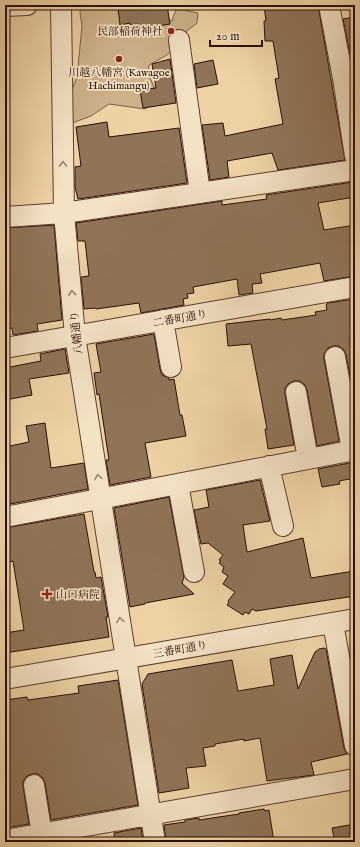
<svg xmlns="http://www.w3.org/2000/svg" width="360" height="847" font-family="'IM FELL English','Noto Serif JP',serif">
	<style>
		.green { fill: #cdb18a; stroke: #7c6046 }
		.building { fill: #907458; stroke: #2a0e03 }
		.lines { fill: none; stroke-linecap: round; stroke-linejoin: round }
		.minor-casing { stroke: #5b3f2c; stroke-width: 22 }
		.minor { stroke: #f4e2c5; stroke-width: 20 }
		.oneway { stroke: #99836e }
		.poi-dot { fill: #8f2418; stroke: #f4e2c5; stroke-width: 1.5 }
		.labels { text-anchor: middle; stroke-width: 3.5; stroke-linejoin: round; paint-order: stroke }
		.poi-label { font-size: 11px; fill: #2a0e03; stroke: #f4e2c5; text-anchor: end }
		.street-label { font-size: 11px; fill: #2a0e03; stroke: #f4e2c5 }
	</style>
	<rect width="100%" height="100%" fill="#eed2a6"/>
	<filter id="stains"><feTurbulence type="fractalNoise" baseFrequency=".005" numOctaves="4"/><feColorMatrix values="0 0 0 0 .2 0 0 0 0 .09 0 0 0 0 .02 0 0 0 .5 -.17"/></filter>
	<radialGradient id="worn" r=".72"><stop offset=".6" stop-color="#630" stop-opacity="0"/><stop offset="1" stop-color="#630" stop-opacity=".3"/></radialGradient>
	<!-- green -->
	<path class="green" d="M81 5H146L159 24 173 20V17L176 10H184L198 13 197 23 182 35 177 46 167 55 149 65 148 73 154 87 155 103 145 109 109 104 91 116 72 123 70 94 77 77 82 26 80 13Z"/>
	<!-- building -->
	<path class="building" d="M127 5H167L170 24 138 29V24L130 25V23L120 25 118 8 128 7Z
		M264 5H318L345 160 278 170 272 153 227 161 229 177 210 180 202 125 223 123 225 136 283 124 275 79 279 78 273 41H265L264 21H266Z
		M355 17V80L343 19Z
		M170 59 176 103 143 108 140 90 156 88 152 64Z
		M213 60 218 84 197 88 194 64Z
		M107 122 109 137 179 128 187 183 78 199 75 187V167L81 166 76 127Z
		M353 182 355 197 318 203 324 230 355 225V276L324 281 320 263 260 274 262 283 252 284 253 293 239 295 237 279 193 287 194 293 187 294 188 298 183 299 184 305 141 313 139 303 96 309 95 308 84 309 81 277 89 276 85 241H78L76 223 222 201V205L267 199 266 195Z
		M54 225 62 320 37 324 38 331 13 335 12 328 5 329V228Z
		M355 299V402L346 355 344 350 339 346H333L328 348 324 354V359L339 441 317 446 307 390 305 385 300 381H294L288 384 285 388V394L294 445 268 449 265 429H267L251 344 228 346 226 324 270 319V320L281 318 282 320 316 315 315 312 327 310 326 305 328 303Z
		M154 334 160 369 162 375 169 378V380L174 379 180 415H182L186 436 145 443 151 477 110 485 106 460H109L99 394 97 395 94 373 101 372 96 344Z
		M65 349 69 373 29 379 32 395 5 400V368L41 361 40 354Z
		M45 423 51 468 84 463 88 489 5 505V447L29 442 26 426Z
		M355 462V478L339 481 340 484 322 487 318 469Z
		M260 480 270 521 243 525 247 552 303 538 311 578 354 571 355 596 256 611 252 609 249 614 245 612 243 615 227 605 229 602 228 601 235 592 223 584 228 576 222 572 224 567 219 563 221 561 219 560 223 555 208 543 201 544 194 510 209 507 206 490Z
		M169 497 184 577 182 583 194 594 145 603V604L130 607 114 508Z
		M84 514 94 572H95L96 578 101 577 108 617H106L109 637 5 653V633L24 630 13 561 5 563V528Z
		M324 648 326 649 344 748 347 754 311 762 314 775 267 781 260 738 244 741V739L215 744V746L203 748 206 766 186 768 189 788 159 793 142 684 148 674 232 660 238 691 274 685 270 659 292 655 298 689 315 652 319 649Z
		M118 680 138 805 51 820 45 783 43 778 38 774H32L27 776 23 781V786L29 824 5 828V700L27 697 28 700 79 693 78 686Z
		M264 809 265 811 269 810 274 842H166L164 825 185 822V820L199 818V820L239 814V813Z
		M355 824V842H335L332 828Z
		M141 828 143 842H115L114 833Z"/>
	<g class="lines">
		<defs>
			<path id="minor" d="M61 5 64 213 75 336 155 842
				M329 5 343 78 355 156
				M5 6 27 5
				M179 40 200 193
				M5 217 64 213 355 170
				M163 320 171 367
				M5 348 355 287
				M335 357 352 450
				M296 392 308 459
				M269 466 283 526
				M178 484 194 572
				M5 517 355 450
				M333 623 355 746
				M5 679 355 619
				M34 785 42 835
				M5 840 355 779"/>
		</defs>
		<!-- minor casing -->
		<use href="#minor" class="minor-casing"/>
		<!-- minor -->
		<use href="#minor" class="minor"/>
	</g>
	<!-- one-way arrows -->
	<defs><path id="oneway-chevron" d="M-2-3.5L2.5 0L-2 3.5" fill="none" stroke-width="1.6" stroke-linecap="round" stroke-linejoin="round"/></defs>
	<g class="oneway">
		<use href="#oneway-chevron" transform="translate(63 164) rotate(-91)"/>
		<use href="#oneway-chevron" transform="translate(72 293) rotate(-95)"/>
		<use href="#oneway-chevron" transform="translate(98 477) rotate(-99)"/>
		<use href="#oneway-chevron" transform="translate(120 620) rotate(-99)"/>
	</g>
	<!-- markers -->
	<g class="poi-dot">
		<circle cx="171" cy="31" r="4"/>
		<circle cx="119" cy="59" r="4"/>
		<path d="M45 588h4v4h4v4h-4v4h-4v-4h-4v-4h4z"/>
	</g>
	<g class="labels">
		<!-- poi labels -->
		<g class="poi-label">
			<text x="163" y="35">民部稲荷神社</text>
			<text x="119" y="76" text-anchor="middle">川越八幡宮 (Kawagoe<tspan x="119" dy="13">Hachimangu)</tspan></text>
			<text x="56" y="598" text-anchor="start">山口病院</text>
		</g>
		<!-- street labels -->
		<g class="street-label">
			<text transform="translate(180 318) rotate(-10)" y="4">二番町通り</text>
			<text transform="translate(76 333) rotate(-97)" y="4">八幡通り</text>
			<text transform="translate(180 649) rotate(-10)" y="4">三番町通り</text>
		</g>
	</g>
	<!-- margin -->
	<rect width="360" height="847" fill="none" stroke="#eed2a6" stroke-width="20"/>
	<rect x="6" y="6" width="348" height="835" fill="none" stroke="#2a0e03" stroke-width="2"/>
	<rect x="10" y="10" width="340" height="827" fill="none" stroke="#2a0e03"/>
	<!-- scale -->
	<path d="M210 40v6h52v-6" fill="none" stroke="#2a0e03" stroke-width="2"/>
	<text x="216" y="40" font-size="12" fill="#2a0e03" stroke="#f4e2c5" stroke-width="3" paint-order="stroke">20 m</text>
	<rect width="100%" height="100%" filter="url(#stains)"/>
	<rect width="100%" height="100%" fill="url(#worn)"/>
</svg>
